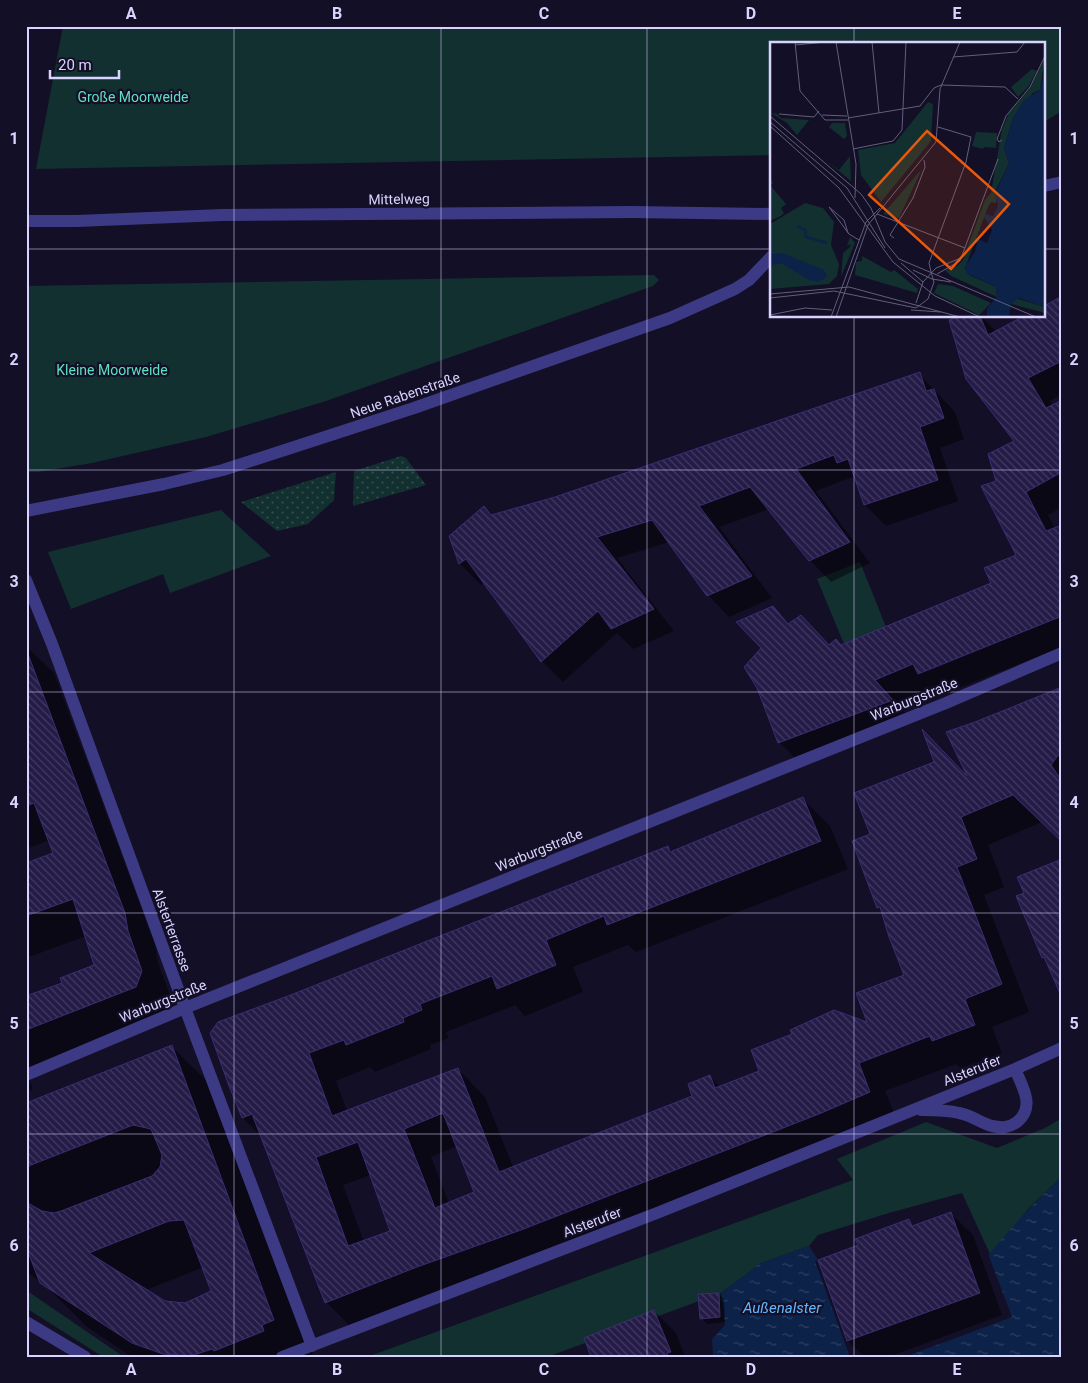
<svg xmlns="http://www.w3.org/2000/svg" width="1088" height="1383" font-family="Roboto,sans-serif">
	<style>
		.green { fill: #12302f }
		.garden { fill: url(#garden-dots) }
		.water { fill: url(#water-ripples) }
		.pier { fill: #130f26 }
		.shadow { fill: #0007; fill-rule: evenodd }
		.building { fill: url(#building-back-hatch); stroke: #3b2d73; fill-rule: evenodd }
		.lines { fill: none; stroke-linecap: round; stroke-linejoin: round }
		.minor { stroke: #3d3a85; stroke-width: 12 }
		.tertiary { stroke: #3d3a85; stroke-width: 12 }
		.grid { fill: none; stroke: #d9d4ff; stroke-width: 1; stroke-opacity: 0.55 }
		.labels { text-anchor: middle; stroke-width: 4.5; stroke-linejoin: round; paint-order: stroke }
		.park-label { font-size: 14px; fill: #5fe0c0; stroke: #130f26 }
		.street-label { font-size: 14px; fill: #d9d4ff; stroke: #130f26 }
		.water-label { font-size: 15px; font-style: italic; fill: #62b6ff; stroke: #130f26 }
		.inset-river { fill: none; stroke: #0c2248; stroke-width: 2.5 }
		.inset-road { fill: none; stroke: #625e7d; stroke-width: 1 }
		.view { fill: #e8590c; fill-opacity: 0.15; stroke: #e8590c; stroke-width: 2.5 }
		.inset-edge { fill: none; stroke: #d9d4ff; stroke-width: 2.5 }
		.neatline { fill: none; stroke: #d9d4ff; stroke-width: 2 }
		.grid-label { font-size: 16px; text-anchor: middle; font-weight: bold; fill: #d9d4ff }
	</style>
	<defs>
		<pattern id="garden-dots" width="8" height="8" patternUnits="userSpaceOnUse" patternTransform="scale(1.25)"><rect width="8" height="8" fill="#12302f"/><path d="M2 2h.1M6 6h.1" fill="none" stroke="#344d4e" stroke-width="1.8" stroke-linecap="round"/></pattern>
		<pattern id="water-ripples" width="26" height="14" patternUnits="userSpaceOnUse" patternTransform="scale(1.25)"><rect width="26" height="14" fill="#0c2248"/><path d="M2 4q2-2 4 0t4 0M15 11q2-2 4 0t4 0" fill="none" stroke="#2f4163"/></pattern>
		<pattern id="building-back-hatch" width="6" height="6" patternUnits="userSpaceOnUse" patternTransform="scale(1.25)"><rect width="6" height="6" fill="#241b47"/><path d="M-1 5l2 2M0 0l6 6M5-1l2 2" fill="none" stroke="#433b63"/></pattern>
	</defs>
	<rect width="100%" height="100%" fill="#130f26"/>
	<!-- green -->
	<path class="green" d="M63 26H1062V111L1044 122V44H772V155L36 169Z
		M654 275 659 280 653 286 323 402 206 437 92 463 38 472H26V286Z
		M221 510 271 556 170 593 163 574 71 609 48 552Z
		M860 562 886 627 844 644 817 579Z
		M1062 1118V1176L1031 1206 990 1254 962 1193 889 1213 818 1235 809 1246 761 1263 721 1293 547 1357H367L853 1180 837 1159 926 1122 997 1148 1045 1128Z
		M26 1290 124 1357H106L100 1355 26 1308Z"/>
	<!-- garden -->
	<path class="garden" d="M401 456 406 458 426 485 353 506 354 471Z
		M336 472 334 500 308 524 277 531 241 502Z"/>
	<!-- water -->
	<path class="water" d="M1062 1176V1357H713L712 1339 725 1325 721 1293 761 1263 809 1246 818 1260 847 1341 980 1293 974 1274C1000 1238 1030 1207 1062 1176Z"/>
	<!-- pier -->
	<path class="pier" d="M988 1254 1012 1317 904 1357H850L815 1261 818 1260 848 1341 980 1293 974 1274Z"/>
	<!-- shadow -->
	<path class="shadow" d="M1062 298V394L1050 401 1053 406 1062 401V507L1048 515 1055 529H1062V647L941 695 933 687 895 702 914 722 801 764 779 742 763 648 773 608 789 625 801 616 830 646H841L992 584 1018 555 998 482 1016 441 963 316H981L997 332 1044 316Z
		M919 374 955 412 964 439 940 448 958 501 886 526 865 505 857 482 852 477 816 491 870 563 831 582 810 560 769 509 719 527 772 598 729 617 708 595 669 542 617 558 674 631 633 649 617 633 563 682 542 661 485 582 481 585 460 564 450 536 484 508 492 516 556 498Z
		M26 646 54 673 155 945 158 963 173 1003 167 1018 28 1078 33 1089 26 1092V997L64 983 96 966 86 936 26 958V865L54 854 49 840 26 849Z
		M1062 688V841L1042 822 988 845 1004 887 984 895 1029 1012 992 1027 1002 1053 961 1068 956 1064 885 1091 897 1120 354 1330 326 1302 262 1137 243 1118 231 1085 668 848 673 852 803 799 830 826 848 869 636 952 628 945 573 967 583 992 525 1016 515 1005 446 1032 449 1038 430 1045 431 1049 375 1072 370 1067 336 1081 347 1111 458 1069 485 1097 513 1167 694 1097 710 1076 720 1087 761 1071 869 1024 905 975 882 911 878 907 871 835 969 779 975 723ZM457 1146 476 1193 449 1203 431 1157ZM371 1175 391 1232 364 1242 343 1185Z
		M172 1047 216 1090 314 1357H132L86 1326 44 1284 26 1272V1105ZM204 1267 213 1292 185 1304 165 1302 146 1290Z
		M950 1213 973 1235 1002 1315 888 1357H864L848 1341 819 1261 859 1246 909 1221 914 1226Z
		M718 1294 724 1299 725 1322 707 1324 701 1318Z
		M654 1311 676 1333 685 1357H593Z"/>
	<!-- building -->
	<path class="building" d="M1062 296V361L1028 378 1046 408 1062 400V472L1026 492 1046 531 1062 525V616L918 674 913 664 875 680 893 700 778 743 757 688 744 667 761 648 736 622 773 606 788 624 801 615 829 645 836 639 841 645 991 583 984 568 1016 555 981 486 996 481 988 454 1014 441 966 379 949 320 959 316H980L988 335 1024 316H1044V306Z
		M920 372 926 391 934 389 944 418 920 427 938 480 864 505 848 459 837 463 834 455 796 469 850 542 809 561 750 487 699 506 752 576 707 596 652 520 597 537 654 609 611 629 598 611 541 662 466 559 459 564 449 536 484 506 491 515 555 497Z
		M28 654 125 913 128 931 142 971 136 987 26 1030V996L62 983 60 978 94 965 73 899 26 916V863L53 853 34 803 26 806V655Z
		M1062 687V750L1051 765 1062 781V842L1013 795 961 817 977 859 957 867 1002 984 965 999 975 1025 932 1041 930 1036 859 1063 870 1092 819 1114 521 1230 417 1267 325 1303 252 1114 242 1118 229 1086 210 1033 218 1022 288 996 668 846 670 852 803 797 821 841 607 925 604 916 546 940 556 965 497 989 492 976 420 1004 422 1010 403 1018 404 1022 346 1045 344 1040 309 1053 332 1116 458 1068 499 1172 692 1096 688 1084 710 1075 715 1088 759 1071 751 1050 792 1034 790 1030 834 1010 867 1022 856 993 904 975 889 937 880 907 877 908 852 841 870 834 854 793 934 762 922 729 967 776 946 732 975 722ZM443 1113 474 1192 435 1208 404 1129ZM358 1142 390 1231 348 1246 316 1157Z
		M1062 859V998L1044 957 1042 958 1016 896 1024 893 1017 877Z
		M172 1045 274 1320 262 1325 264 1331 214 1351 212 1349 191 1356 163 1354 132 1343 40 1283 26 1247V1202L42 1211 54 1213 61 1211 152 1176 160 1167 162 1155 151 1129 133 1125 26 1167V1103ZM184 1220 211 1291 185 1303 165 1301 89 1253 169 1221Z
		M951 1212 980 1293 847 1341 818 1260 858 1245 855 1239 909 1219 912 1226Z
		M719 1293 720 1317 700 1319 698 1294Z
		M654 1310 671 1352 667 1353 669 1357H591L584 1338Z"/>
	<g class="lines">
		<!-- minor -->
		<path class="minor" d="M26 511 164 484 223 470 414 408 670 318 735 289 749 280 772 256
			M26 580 52 644 185 1008 312 1346
			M26 1075 185 1008 946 703 1062 653
			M921 1110C934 1110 947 1110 959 1113 971 1115 981 1123 992 1126 1002 1128 1009 1128 1017 1122 1036 1107 1022 1086 1015 1069
			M26 1322 85 1357
			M282 1357 657 1213 1015 1069 1062 1048"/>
		<!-- tertiary -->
		<path class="tertiary" d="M1044 186 1062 182
			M26 221H77L222 215 632 212 772 214"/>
	</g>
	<!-- grid -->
	<path class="grid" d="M234 26V1357M441 26V1357M647 26V1357M854 26V44M26 249H772M1044 249H1062M854 316V1357M26 470H1062M26 692H1062M26 913H1062M26 1134H1062"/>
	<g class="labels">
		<!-- park labels -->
		<g class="park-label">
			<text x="133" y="102">Große Moorweide</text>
			<text x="112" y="375">Kleine Moorweide</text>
		</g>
		<!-- street labels -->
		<g class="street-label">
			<text transform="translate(399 199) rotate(-1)" y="5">Mittelweg</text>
			<text transform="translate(405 395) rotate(-19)" y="5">Neue Rabenstraße</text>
			<text transform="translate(914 699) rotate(-22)" y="5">Warburgstraße</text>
			<text transform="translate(539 850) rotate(-22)" y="5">Warburgstraße</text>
			<text transform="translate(172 930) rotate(70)" y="5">Alsterterrasse</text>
			<text transform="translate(163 1001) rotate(-22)" y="5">Warburgstraße</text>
			<text transform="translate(972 1070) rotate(-22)" y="5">Alsterufer</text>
			<text transform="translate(592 1222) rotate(-21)" y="5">Alsterufer</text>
		</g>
		<!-- water labels -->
		<g class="water-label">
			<text x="782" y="1313">Außenalster</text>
		</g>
	</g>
	<!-- overview -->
	<g transform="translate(770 42)">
		<rect width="275" height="275" fill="#130f26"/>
		<path d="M275 16 270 48 263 51 243 76 234 106 239 121 226 148V161L221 160 218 165 195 226 199 233 226 245 227 255 181 234 175 228 187 224 193 218 215 158 221 151 232 87 239 71 260 46ZM262 27 267 29 258 45 248 55 241 45ZM158 60 163 62 161 99 111 160 91 133 88 108 125 101ZM1 71 7 72 11 76 39 78 27 93 17 81ZM62 81H75L77 94 74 97 59 85ZM206 90 227 91 226 106 214 105 213 107 202 104ZM80 114 81 139 53 116 69 128ZM151 129 129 176 113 172 150 129ZM0 136 3 141 0 143 16 162 11 166 14 171 11 174 0 179ZM35 161 53 166 64 180 61 203 69 222 67 234 59 242 0 247V182ZM80 195 85 201 71 235 73 211 80 205 81 202 77 204ZM92 214 121 230 124 228 148 247 147 251 85 233 86 220 92 219ZM168 242 183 244 221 261 209 273 164 251ZM246 256 275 265V271L241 262Z" fill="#12302f"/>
		<path d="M10 197 15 198 14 208 0 210V201Z" fill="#12302f"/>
		<path d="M275 28V265L249 256 241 262 239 275H217V267L227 254 226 245 196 231V223L205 210 208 197 217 201 222 188 214 175 216 172 223 174 228 164 225 152 239 121 234 106 243 76 254 58 270 48ZM13 211 54 228 57 235 48 240 39 238 11 221 0 224V212Z" fill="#0c2248"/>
		<path class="inset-river" d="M27 184 35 188 36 195 57 201M234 260 238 251 275 249M235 260 239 253 275 251"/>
		<path class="inset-road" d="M25 0 30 49 55 78H78M66 0 86 122 85 156M102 0 109 71M25 3 56 0M183 15 247 10 255 0M9 72 44 75 49 69M52 73 77 74M0 74 91 152 101 166 115 200 129 217 266 275M78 76 150 64 164 46 171 43 235 45 248 57M0 80 77 146 115 206M0 84 69 146 123 220 165 254 210 275M232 98 229 100 227 97 236 74 260 45 275 14M83 107 123 99 132 88 136 0M59 165 79 192 89 198M59 165 74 178 78 191M107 172 195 206M124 196 120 193 143 156 155 125 154 118M131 221 153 240 146 261M143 228 162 237 181 240M161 230 159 221 196 120 201 95 168 85M167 232 190 219 228 117M153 240 166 226 191 216M0 252 79 245 190 275M0 256 64 249 146 266 158 257 164 240 161 230M141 268 171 270M0 273 35 266 62 268M61 275 96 180 110 166M66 275 98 183 166 100 170 47 190 0"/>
		<path class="view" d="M157 89 239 162 181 227 99 153Z"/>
		<rect width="275" height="275" class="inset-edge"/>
	</g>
	<!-- border -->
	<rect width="1088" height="1383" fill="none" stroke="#130f26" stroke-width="55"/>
	<!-- scale -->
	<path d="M50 70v8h69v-8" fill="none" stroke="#d9d4ff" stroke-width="2.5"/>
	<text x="58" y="70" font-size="15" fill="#d9d4ff" stroke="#130f26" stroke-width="4" paint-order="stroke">20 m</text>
	<rect x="28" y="28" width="1032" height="1328" class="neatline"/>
	<g class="grid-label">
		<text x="131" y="19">A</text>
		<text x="337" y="19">B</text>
		<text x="544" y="19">C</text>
		<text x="751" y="19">D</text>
		<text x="957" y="19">E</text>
		<text x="14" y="144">1</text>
		<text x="1074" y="144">1</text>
		<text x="14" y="365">2</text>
		<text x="1074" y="365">2</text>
		<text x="14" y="587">3</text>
		<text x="1074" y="587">3</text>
		<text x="14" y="808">4</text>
		<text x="1074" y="808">4</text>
		<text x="14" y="1029">5</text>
		<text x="1074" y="1029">5</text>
		<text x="14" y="1251">6</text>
		<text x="1074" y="1251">6</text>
		<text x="131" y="1375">A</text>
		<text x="337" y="1375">B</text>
		<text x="544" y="1375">C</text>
		<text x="751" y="1375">D</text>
		<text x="957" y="1375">E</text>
	</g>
</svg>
